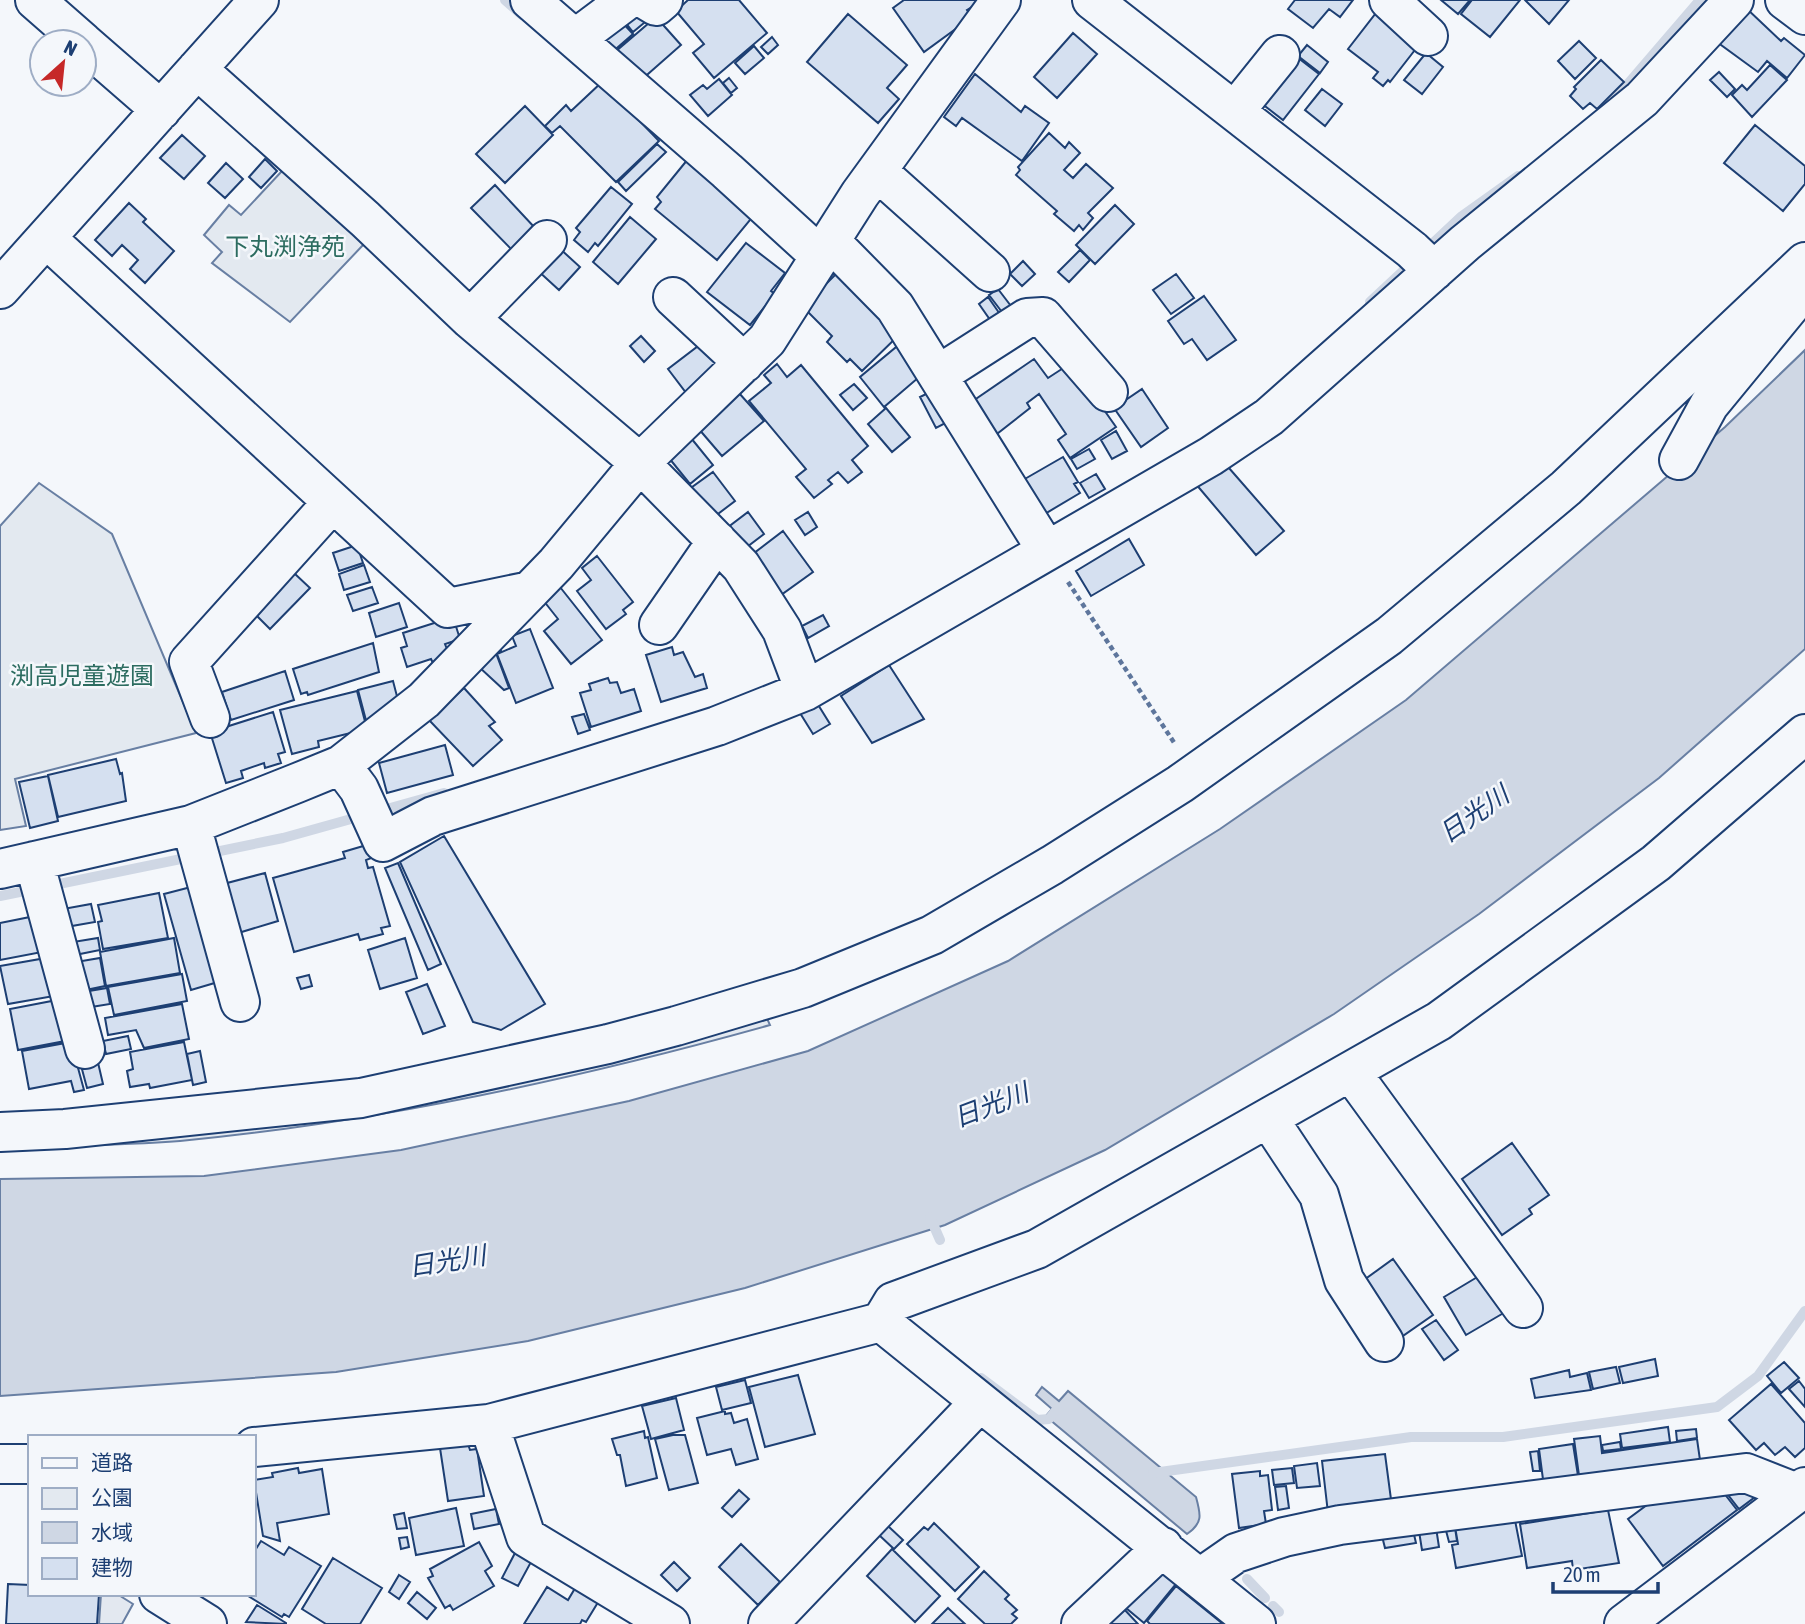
<svg xmlns="http://www.w3.org/2000/svg" width="1805" height="1624" font-family="'Asap Condensed','Noto Sans JP',sans-serif">
	<style>
		.green { fill: #e3e9f0; stroke: #687fa3; stroke-width: 2 }
		.parking { fill: #e3e8f0; stroke: #687fa3; stroke-width: 2 }
		.water { fill: #cfd7e4; stroke: #687fa3; stroke-width: 2 }
		.lines { fill: none; stroke-linecap: round; stroke-linejoin: round }
		.stream { stroke: #cfd7e4; stroke-width: 10 }
		.building { fill: #d5e0f0; stroke: #1d3f73; stroke-width: 2 }
		.minor-casing { stroke: #1d3f73; stroke-width: 42 }
		.major-casing { stroke: #1d3f73; stroke-width: 42 }
		.path { stroke: #5e769c; stroke-width: 4.5; stroke-dasharray: 5 3.5; stroke-linecap: butt }
		.minor { stroke: #f4f7fb; stroke-width: 38 }
		.major { stroke: #f4f7fb; stroke-width: 38 }
		.labels { text-anchor: middle; stroke-width: 5; stroke-linejoin: round; paint-order: stroke }
		.park-label { font-size: 24px; fill: #2c6c60; stroke: #f4f7fb }
		.water-label { font-size: 26px; font-style: italic; fill: #1d3f73; stroke: #f4f7fb }
	</style>
	<rect width="100%" height="100%" fill="#f4f7fb"/>
	<!-- green -->
	<path class="green" d="M282 171 364 244 290 322 212 263 222 252 204 235 229 205 241 215Z
		M39 483 112 534 196 733 15 779 26 826 0 830V526Z
		M765 1014 770 1025C577 1079 380 1122 180 1141 120 1146 60 1145 0 1147Z"/>
	<!-- parking -->
	<path class="parking" d="M101 1594H117L133 1604 122 1624H99Z"/>
	<!-- water -->
	<path class="water" d="M1805 350V649L1659 778 1479 914 1334 1014 1105 1150 945 1225 745 1288 528 1341 336 1372 0 1396V1179L204 1176 401 1150 629 1101 808 1051 1008 961 1220 829 1406 700 1725 427Z
		M1042 1387 1059 1401 1068 1391 1196 1497C1201 1515 1203 1523 1187 1534L1049 1419 1046 1416 1052 1409 1036 1395Z"/>
	<g class="lines">
		<!-- stream -->
		<path class="stream" d="M505 0 522 15
			M1615 99 1700 0
			M1370 302 1462 216 1518 176
			M0 896 283 838 444 793
			M930 1217 940 1240
			M981 1378 1037 1420 1049 1419 1057 1409
			M1153 1473 1411 1437H1503L1717 1407 1758 1376 1805 1311
			M1247 1579 1265 1598
			M1273 1606 1279 1612"/>
	</g>
	<!-- building -->
	<path class="building" d="M688 0H739L767 33 714 78 693 53 704 44 676 11Z
		M904 0H979L980 2 967 10 972 17 924 52 893 8Z
		M1295 0H1353L1340 17 1329 9 1313 28 1288 9Z
		M1441 0H1470L1458 14Z
		M1472 0H1520L1490 37 1461 14Z
		M1525 0H1569L1549 24Z
		M637 3 650 18 633 32 621 17Z
		M1745 7 1781 41 1784 38 1805 55 1787 78 1767 61 1758 72 1717 42Z
		M1376 13 1418 46 1390 82 1388 80 1383 86 1373 78 1378 72 1348 49Z
		M848 14 907 65 887 88 899 99 878 123 807 62Z
		M656 17 681 45 640 81 615 52Z
		M620 20 633 34 610 54 598 40Z
		M1073 33 1097 54 1057 98 1034 77Z
		M772 37 778 45 768 54 761 47Z
		M1579 41 1596 58 1575 79 1558 61Z
		M1307 45 1328 62 1320 73 1298 56Z
		M754 46 764 58 745 74 735 63Z
		M1426 53 1443 67 1422 94 1404 80Z
		M1293 54 1319 74 1283 120 1257 100Z
		M1601 60 1624 82 1597 109 1590 103 1583 109 1570 96 1576 89 1574 87Z
		M1770 65 1787 80 1752 117 1732 95 1742 85 1747 90Z
		M1719 72 1735 89 1727 97 1710 80Z
		M975 74 1021 112 1025 106 1049 123 1022 161 962 118 956 126 944 117Z
		M729 78 737 88 731 93 723 83Z
		M719 79 732 95 708 116 690 95 703 85 707 89Z
		M602 82 659 141 616 182 560 126 552 133 545 126 566 105 571 111Z
		M1322 89 1342 104 1325 126 1305 110Z
		M525 106 553 135 505 183 476 154Z
		M1755 125 1805 166V184L1783 211 1724 163Z
		M1049 133 1065 148 1069 142 1080 153 1064 170 1073 178 1086 164 1113 188 1088 213 1093 218 1083 230 1079 225 1074 231 1054 214 1057 211 1016 175 1020 170 1018 167Z
		M182 135 205 156 184 179 160 158Z
		M657 144 666 152 626 191 618 182Z
		M265 159 277 171 261 188 249 177Z
		M688 159 755 214 717 260 655 209 661 202 657 197Z
		M226 163 243 179 225 198 208 183Z
		M495 185 536 229 513 251 471 208Z
		M611 187 632 204 598 246 595 243 588 252 574 240 580 232 576 228Z
		M129 203 146 219 143 222 174 251 145 283 130 269 138 260 122 245 112 256 95 240Z
		M1115 205 1134 224 1095 264 1076 245Z
		M630 217 656 239 618 284 593 262Z
		M746 243 785 273 771 291 775 294 750 325 707 292Z
		M557 246 580 267 559 290 536 269Z
		M1080 250 1090 260 1069 282 1058 272Z
		M1023 261 1035 274 1022 286 1010 274Z
		M841 269 901 333 862 371 850 359 847 362 827 342 832 336 803 307Z
		M1176 274 1194 298 1171 314 1153 290Z
		M998 289 1014 310 1005 316 989 295Z
		M1204 296 1236 340 1207 360 1192 339 1184 344 1168 321Z
		M988 297 1002 317 993 324 979 304Z
		M641 336 655 351 644 362 630 346Z
		M710 337 729 361 687 394 668 369Z
		M901 343 925 372 884 407 860 377Z
		M1034 359 1048 378 1071 363 1116 427 1070 458 1058 440 1066 434 1039 394 1027 403 1030 408 993 437 970 403Z
		M777 364 787 377 801 365 868 446 852 460 862 472 848 483 838 472 828 480 832 484 814 498 796 477 806 469 749 401 771 383 764 375Z
		M854 384 867 398 853 410 840 395Z
		M940 387 957 417 936 428 920 397Z
		M1142 389 1168 428 1141 447 1114 408Z
		M739 393 764 421 722 456 698 428Z
		M886 408 910 437 892 452 868 424Z
		M1116 431 1127 451 1112 459 1101 440Z
		M691 438 713 465 690 484 669 458Z
		M1089 449 1095 459 1077 469 1071 459Z
		M1063 457 1078 482 1074 484 1080 493 1043 515 1023 480Z
		M1222 460 1284 531 1256 555 1195 483Z
		M713 472 735 501 710 520 688 490Z
		M1096 474 1105 489 1089 498 1080 483Z
		M748 512 764 534 739 553 723 531Z
		M808 512 817 527 805 535 795 520Z
		M783 531 813 572 774 600 745 560Z
		M1129 539 1144 565 1091 596 1076 571Z
		M357 545 363 563 339 571 333 553Z
		M597 556 633 602 623 610 626 614 606 629 577 591 591 580 582 568Z
		M364 565 370 582 344 590 339 574Z
		M294 573 310 588 270 629 254 613Z
		M372 587 378 603 353 611 347 595Z
		M560 587 602 640 571 664 544 631 558 619 543 600Z
		M399 603 407 627 376 637 369 613Z
		M823 615 829 626 808 638 802 626Z
		M453 617 460 639 445 644 449 654 433 663 431 659 407 667 401 648 407 646 403 633Z
		M530 629 553 688 516 703 497 654 516 646 512 636Z
		M373 643 379 672 308 695 307 692 301 694 293 669Z
		M499 645 501 651 496 653 509 688 504 690 479 667Z
		M672 647 674 655 683 652 695 677 703 674 707 688 661 702 646 655Z
		M889 665 924 719 872 743 841 696Z
		M285 671 294 700 231 720 222 692Z
		M608 678 610 683 617 682 621 693 634 689 641 711 591 727 580 693 591 690 589 684Z
		M393 681 399 704 368 728 358 690Z
		M464 688 495 722 489 726 502 740 473 766 429 720Z
		M357 691 367 729 318 741 319 747 292 754 280 710Z
		M817 703 830 724 813 734 800 713Z
		M273 712 285 752 278 754 281 763 265 768 264 763 241 771 243 778 226 783 210 732Z
		M584 714 590 730 578 734 572 717Z
		M445 745 453 775 387 793 379 763Z
		M116 759 120 774 122 773 126 801 58 817 48 775Z
		M48 776 58 821 30 828 19 782Z
		M444 836 545 1004 501 1030 473 1022 400 862Z
		M370 844 374 857 366 860 368 868 373 867 390 926 381 928 383 934 360 940 358 934 294 952 273 878 345 858 343 852Z
		M398 863 441 964 428 970 385 868Z
		M265 873 278 921 235 934 212 887Z
		M191 887 218 982 191 990 164 894Z
		M159 893 168 938 103 949 98 922 102 921 98 905Z
		M91 904 95 922 66 927 63 909Z
		M35 916 42 952 0 960V923Z
		M98 938 100 950 75 955 73 942Z
		M174 938 180 973 106 986 100 952Z
		M405 938 417 978 380 989 368 950Z
		M46 958 54 996 8 1004 0 966Z
		M100 958 105 986 81 991 76 962Z
		M182 974 187 1001 114 1015 108 987Z
		M309 975 312 986 301 989 297 978Z
		M427 984 445 1026 423 1034 406 992Z
		M107 988 110 1004 85 1008 83 992Z
		M57 1000 65 1041 18 1050 10 1009Z
		M182 1004 189 1039 144 1048 136 1030 108 1035 105 1018Z
		M128 1036 131 1049 106 1054 103 1041Z
		M71 1042 84 1090 74 1092 71 1081 29 1089 22 1051Z
		M184 1042 192 1080 150 1088 149 1084 130 1087 127 1071 133 1069 130 1052Z
		M200 1051 206 1082 193 1085 187 1054Z
		M96 1054 103 1084 87 1088 79 1058Z
		M1512 1143 1549 1195 1529 1209 1532 1214 1502 1235 1462 1179Z
		M1393 1259 1433 1315 1397 1340 1357 1285Z
		M1484 1273 1507 1311 1466 1335 1444 1297Z
		M1436 1320 1458 1350 1444 1360 1422 1329Z
		M1655 1359 1658 1376 1623 1383 1619 1367Z
		M1784 1362 1799 1378 1781 1393 1767 1376Z
		M1616 1367 1620 1383 1593 1389 1589 1372Z
		M1569 1370 1570 1377 1587 1373 1591 1390 1535 1398 1531 1379Z
		M798 1375 815 1434 765 1447 749 1387Z
		M745 1380 751 1403 722 1410 716 1387Z
		M1799 1381 1805 1389V1407L1789 1389Z
		M1771 1384 1805 1423V1448L1795 1457 1785 1447 1775 1455 1764 1443 1756 1450 1729 1420Z
		M676 1398 684 1430 651 1439 642 1406Z
		M725 1411V1414L731 1413 734 1423 747 1419 758 1459 736 1465 731 1449 707 1455 697 1418Z
		M1668 1427 1670 1442 1622 1448 1620 1434Z
		M1696 1429 1697 1438 1677 1441 1676 1431Z
		M644 1431 645 1438 648 1437 657 1478 626 1486 620 1455H617L612 1439Z
		M673 1435H685L698 1483 669 1490 655 1439Z
		M1600 1436 1602 1453 1697 1439 1701 1467 1580 1483 1574 1439Z
		M1620 1442 1621 1449 1603 1451 1602 1445Z
		M468 1444 470 1450 477 1449 484 1496 448 1501 440 1448Z
		M1573 1444 1579 1482 1544 1487 1539 1449Z
		M1538 1451 1540 1471H1533L1530 1452Z
		M1385 1454 1392 1507 1382 1500 1364 1502 1366 1512 1328 1513 1322 1461Z
		M1317 1463 1320 1486 1297 1488 1294 1466Z
		M298 1468 299 1473 322 1469 329 1514 277 1523 280 1541 263 1536 254 1480 273 1477 272 1473Z
		M1292 1468 1294 1483 1274 1485 1272 1470Z
		M1260 1471V1476L1268 1475 1272 1510 1264 1511 1266 1524 1239 1528 1232 1474Z
		M1744 1483 1755 1497 1739 1509 1722 1487Z
		M1286 1486 1289 1508 1278 1510 1275 1487Z
		M1720 1488 1737 1510 1663 1566 1628 1519 1651 1502Z
		M739 1490 749 1499 732 1517 722 1508Z
		M456 1508 464 1546 416 1555 409 1518Z
		M496 1509 499 1524 474 1529 471 1514Z
		M1513 1510 1522 1556 1456 1568 1452 1545 1458 1544 1454 1521Z
		M1608 1510 1619 1563 1573 1570 1572 1561 1527 1568 1520 1524Z
		M404 1513 407 1528 397 1529 394 1515Z
		M1435 1521 1439 1547 1422 1550 1418 1525Z
		M1454 1521 1457 1541 1449 1542 1444 1523Z
		M934 1523 979 1567 955 1591 907 1544 924 1527 928 1530Z
		M888 1526 903 1540 894 1549 879 1535Z
		M1412 1526 1416 1543 1385 1548 1381 1532Z
		M407 1537 409 1547 401 1549 399 1538Z
		M261 1541 284 1555 289 1547 321 1566 289 1617 284 1614 282 1617 245 1594H254V1552Z
		M479 1542 492 1566 485 1571 494 1586 453 1610 450 1605 445 1608 428 1578 433 1576 430 1569Z
		M741 1544 780 1582 758 1605 719 1567Z
		M892 1549 940 1596 915 1622 867 1576Z
		M515 1553 531 1562 518 1586 502 1578Z
		M333 1558 382 1588 360 1624H326L302 1609Z
		M674 1562 690 1578 677 1591 661 1575Z
		M984 1571 1009 1595 1005 1599 1017 1610 1012 1614 1017 1618 1011 1624H985L958 1599Z
		M1165 1574 1176 1584 1144 1623 1126 1608 1153 1575Z
		M399 1575 410 1582 399 1599 389 1592Z
		M8 1584 30 1585V1594H99L97 1624H6Z
		M577 1585 600 1599 586 1622 582 1620 580 1624H524L547 1587 568 1600Z
		M1176 1586 1223 1624H1150L1147 1621Z
		M417 1592 436 1608 427 1619 408 1603Z
		M257 1605 286 1623V1624L246 1622Z
		M948 1608 965 1624H932Z
		M1124 1609 1138 1624H1107Z"/>
	<g class="lines">
		<defs>
			<path id="minor" d="M35 0 83 42
				M530 0 727 171 820 256
				M646 0 656 6 663 0
				M1092 0 1412 250 1434 271
				M1389 0 1428 36
				M575 39 627 0
				M84 43 161 110
				M197 69 365 219 470 319 640 463 700 524 741 566 782 630 805 691
				M1235 111 1280 55
				M877 171 990 272
				M46 238 448 608 530 591
				M830 241 895 307 1044 546
				M0 289 259 0
				M673 297 744 363
				M470 319 547 240
				M938 375 1027 318 1043 317 1108 392
				M1679 460 1709 405 1791 305 1794 291
				M659 625 717 541
				M210 718 189 662 333 502
				M341 765 359 789 383 842 433 816 717 726 805 691 1211 456 1269 417 1465 243 1642 99 1734 0
				M191 825 240 1002
				M34 861 85 1049
				M0 869 191 825 297 783 341 765 424 700 556 564 640 463 767 340 860 194 1001 0
				M1351 1072 1523 1308
				M1268 1118 1319 1195 1344 1280 1384 1342
				M0 1132 65 1129 361 1098 608 1044 676 1026 803 988 932 935 1052 865 1180 784 1389 636 1566 488 1805 262
				M881 1322 893 1302 1037 1249 1439 1021 1656 863 1805 734
				M489 1424 526 1537 670 1624
				M254 1447 489 1424 881 1322 1256 1624
				M0 1464H30
				M1200 1578 1236 1553 1284 1537 1340 1525 1746 1473 1797 1493
				M159 1594 207 1624
				M768 1624 980 1402
				M1081 1624 1163 1547"/>
			<path id="major" d="M1785 0 1805 15
				M1624 1624 1805 1487"/>
		</defs>
		<!-- minor casing -->
		<use href="#minor" class="minor-casing"/>
		<!-- major casing -->
		<use href="#major" class="major-casing"/>
		<!-- path -->
		<path class="path" d="M1068 582 1175 744"/>
		<!-- minor -->
		<use href="#minor" class="minor"/>
		<!-- major -->
		<use href="#major" class="major"/>
	</g>
	<g class="labels">
		<!-- park labels -->
		<g class="park-label">
			<text x="285" y="255">下丸渕浄苑</text>
			<text x="82" y="684">渕高児童遊園</text>
		</g>
		<!-- water labels -->
		<g class="water-label">
			<text transform="translate(1474 814) rotate(-35)" y="9">日光川</text>
			<text transform="translate(991 1105) rotate(-21)" y="9">日光川</text>
			<text transform="translate(447 1261) rotate(-9)" y="9">日光川</text>
		</g>
	</g>
	<!-- legend -->
	<rect x="28" y="1435" width="228" height="161" fill="#f4f7fb" stroke="#9eadc5" stroke-width="2"/>
	<rect x="42" y="1458" width="35" height="10" fill="#f4f7fb" stroke="#9eadc5" stroke-width="2"/>
	<text x="91" y="1470" font-size="21" fill="#1d3f73">道路</text>
	<rect x="42" y="1488" width="35" height="21" fill="#e3e9f0" stroke="#9eadc5" stroke-width="2"/>
	<text x="91" y="1505" font-size="21" fill="#1d3f73">公園</text>
	<rect x="42" y="1522" width="35" height="21" fill="#cfd7e4" stroke="#9eadc5" stroke-width="2"/>
	<text x="91" y="1540" font-size="21" fill="#1d3f73">水域</text>
	<rect x="42" y="1558" width="35" height="21" fill="#d5e0f0" stroke="#9eadc5" stroke-width="2"/>
	<text x="91" y="1575" font-size="21" fill="#1d3f73">建物</text>
	<!-- north arrow -->
	<g transform="translate(63 63) rotate(27)"><circle r="33" fill="#f4f7fb" stroke="#9eadc5" stroke-width="2"/>
	<path d="M0-5L12 26L0 18L-12 26Z" fill="#c62828"/>
	<text y="-10" font-size="19" font-weight="bold" text-anchor="middle" fill="#1d3f73">N</text>
	</g>
	<!-- scale -->
	<path d="M1553 1582v10h105v-10" fill="none" stroke="#1d3f73" stroke-width="3.5"/>
	<text x="1563" y="1582" font-size="21" fill="#1d3f73" stroke="#f4f7fb" stroke-width="5" paint-order="stroke">20 m</text>
</svg>
